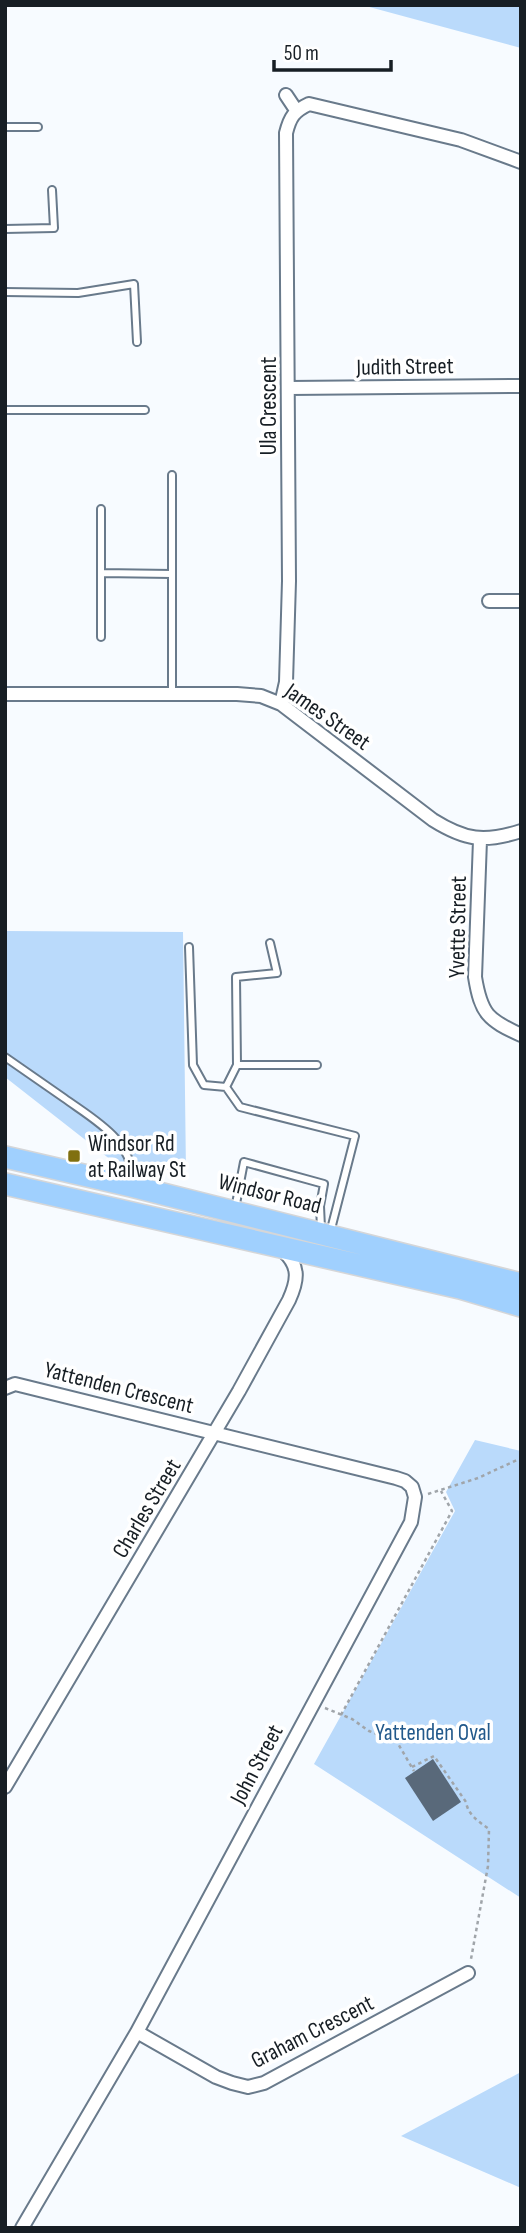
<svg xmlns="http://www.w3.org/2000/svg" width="526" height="2233" font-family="'Sofia Sans Condensed',sans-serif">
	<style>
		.green { fill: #badafb }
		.building { fill: #59697a }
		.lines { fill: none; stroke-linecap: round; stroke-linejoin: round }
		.service-casing { stroke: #697a8b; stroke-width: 10 }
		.minor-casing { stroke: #697a8b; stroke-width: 16 }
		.primary-casing { stroke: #d5d6d8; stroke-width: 24 }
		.path { stroke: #a0a5aa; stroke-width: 2.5; stroke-dasharray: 3.5 3.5; stroke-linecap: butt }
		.service { stroke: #fff; stroke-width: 6 }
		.minor { stroke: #fff; stroke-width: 12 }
		.primary { stroke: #a0d0fe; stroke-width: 21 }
		.poi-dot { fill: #807010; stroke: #fff; stroke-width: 2.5 }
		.labels { text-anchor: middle; stroke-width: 7; stroke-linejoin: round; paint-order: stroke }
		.street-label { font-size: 23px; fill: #171e24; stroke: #fff }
		.poi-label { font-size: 23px; fill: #171e24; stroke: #fff; text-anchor: start }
		.park-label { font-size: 23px; fill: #22598b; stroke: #fff }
	</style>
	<rect width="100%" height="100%" fill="#f7fbff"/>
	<!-- green -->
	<path class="green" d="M362 5H521V48Z
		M5 931 183 932 186 1173 111 1160 5 1077Z
		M475 1440 521 1451V1898L314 1764 455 1511 446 1492Z
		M521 2072V2188L401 2136Z"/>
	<!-- building -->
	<path class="building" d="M433 1759 461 1802 433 1821 405 1778Z"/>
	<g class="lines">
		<defs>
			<path id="service" d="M5 127H38
				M5 229 54 228 52 190
				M5 292 78 293 134 284 137 342
				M5 410H145
				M172 475V694
				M101 573 172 574
				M101 637V509
				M189 947 193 1065 204 1085 226 1087 240 1107 355 1136 330 1233
				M5 1057C25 1071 44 1084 64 1098 93 1119 137 1142 131 1183
				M237 1065H317
				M226 1087 237 1065 236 977 277 973 270 943
				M235 1209 244 1162 324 1184 320 1206 321 1228"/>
			<path id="minor" d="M286 95 296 110
				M289 388 521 386
				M489 601H521
				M5 694H237L261 696 281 704 433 820C465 840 484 843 521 831
				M281 704 286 682 289 581 286 133C290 117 294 111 309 104L461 140 521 162
				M480 840 475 977C481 1014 488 1020 521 1035
				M5 1388 15 1384 396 1478 405 1481 412 1487 415 1497 411 1522 137 2032 22 2228
				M5 1787 239 1391 289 1300C298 1280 300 1266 283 1251
				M137 2032 216 2077 232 2083 248 2087 264 2083 468 1973"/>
			<path id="primary" d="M5 1157 131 1186 521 1284
				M5 1184 460 1288 521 1306"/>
		</defs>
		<!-- service casing -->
		<use href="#service" class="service-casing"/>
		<!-- minor casing -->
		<use href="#minor" class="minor-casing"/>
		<!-- primary casing -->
		<use href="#primary" class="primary-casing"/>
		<!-- path -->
		<path class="path" d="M428 1494 478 1478 517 1460 521 1461
			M325 1708 352 1719 369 1731 397 1742 414 1771
			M341 1715 452 1511 441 1491
			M412 1767 434 1756 466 1802C468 1815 478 1821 489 1829L488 1866 471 1959"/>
		<!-- service -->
		<use href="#service" class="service"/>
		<!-- minor -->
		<use href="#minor" class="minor"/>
		<!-- primary -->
		<use href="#primary" class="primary"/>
	</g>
	<!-- markers -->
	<rect class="poi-dot" x="67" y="1149" width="14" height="14" rx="3.5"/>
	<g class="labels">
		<!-- street labels -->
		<g class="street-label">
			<text transform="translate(405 366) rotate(-1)" y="8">Judith Street</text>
			<text transform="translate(268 406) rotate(-90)" y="8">Ula Crescent</text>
			<text transform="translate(328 716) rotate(35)" y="8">James Street</text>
			<text transform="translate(457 927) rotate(-89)" y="8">Yvette Street</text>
			<text transform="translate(270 1193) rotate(14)" y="8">Windsor Road</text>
			<text transform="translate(119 1387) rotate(14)" y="8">Yattenden Crescent</text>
			<text transform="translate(146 1508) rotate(-59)" y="8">Charles Street</text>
			<text transform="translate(256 1764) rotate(-62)" y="8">John Street</text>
			<text transform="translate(312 2031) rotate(-27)" y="8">Graham Crescent</text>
		</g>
		<!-- poi labels -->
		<g class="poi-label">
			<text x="88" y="1151">Windsor Rd<tspan x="88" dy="26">at Railway St</tspan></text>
		</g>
		<!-- park labels -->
		<g class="park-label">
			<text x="433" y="1740">Yattenden Oval</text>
		</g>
	</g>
	<!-- border -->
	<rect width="526" height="2233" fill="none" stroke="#171e24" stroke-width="14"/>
	<!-- scale -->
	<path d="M274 60v10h117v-10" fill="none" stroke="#171e24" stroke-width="3.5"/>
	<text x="284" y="60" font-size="21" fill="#171e24" stroke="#ffffff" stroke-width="5" paint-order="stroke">50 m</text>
</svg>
